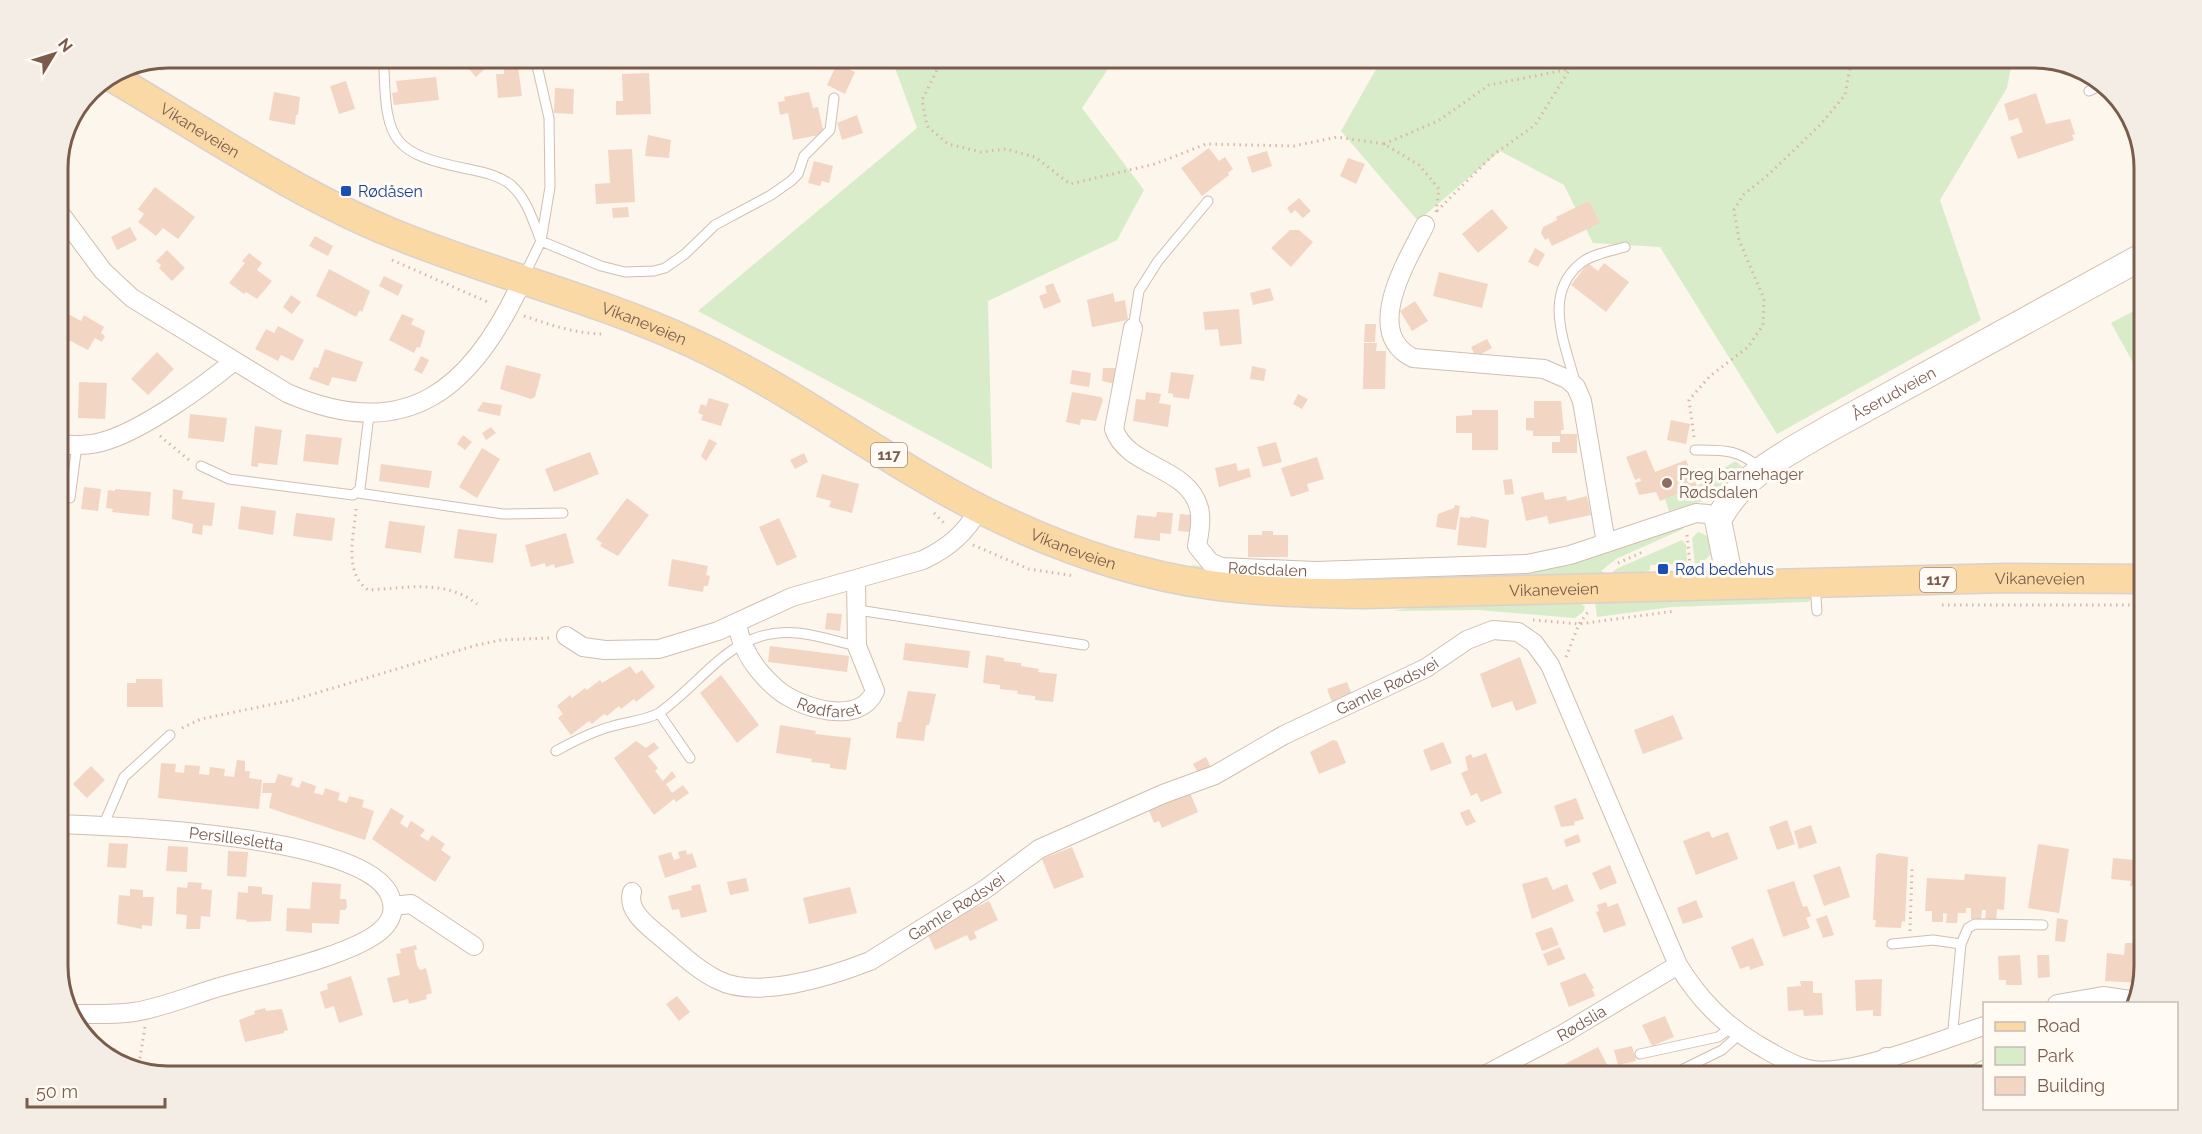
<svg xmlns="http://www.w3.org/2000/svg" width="2202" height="1134" font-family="Raleway,sans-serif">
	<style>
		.green { fill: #d8ecc9 }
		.building { fill: #f3d5c3 }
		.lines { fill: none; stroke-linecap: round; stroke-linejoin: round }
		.lane-casing { stroke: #d1beb0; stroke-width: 11 }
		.street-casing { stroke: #d1beb0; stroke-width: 20 }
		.secondary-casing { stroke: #d6c0b0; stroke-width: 28 }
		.primary-casing { stroke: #dad1cd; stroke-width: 31 }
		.path { stroke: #d9b8a5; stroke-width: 3; stroke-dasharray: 1.5 4.5; stroke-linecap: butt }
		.lane { stroke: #fff; stroke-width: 9 }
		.street { stroke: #fff; stroke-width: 18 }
		.secondary { stroke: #fff; stroke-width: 26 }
		.primary { stroke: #fbd9a5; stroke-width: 28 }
		.transit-dot { fill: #1a4fb4; stroke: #fffaf3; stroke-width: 2 }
		.education-dot { fill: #8d6e63; stroke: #fffaf3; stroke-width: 2 }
		.labels { text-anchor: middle; stroke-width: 6; stroke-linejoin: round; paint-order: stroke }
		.shield { fill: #fffaf3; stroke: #a28b7f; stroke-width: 1.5 }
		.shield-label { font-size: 15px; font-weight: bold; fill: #7a5c4d }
		.street-label { font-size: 16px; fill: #7a5c4d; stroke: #fffaf3 }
		.transit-label { font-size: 16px; fill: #164399; stroke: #fffaf3; text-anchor: start }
		.education-label { font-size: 16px; fill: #785e54; stroke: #fffaf3; text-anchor: start }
		.rim { fill: none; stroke: #7a5c4d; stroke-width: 3 }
	</style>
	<rect width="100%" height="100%" fill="#fdf6ec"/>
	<!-- green -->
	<path class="green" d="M891 57H1116L1082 108 1144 190 1117 240 988 301 992 469 698 311 917 128Z
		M1383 57H2013L2007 88 1940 200 1981 320 1777 434 1660 247 1593 243 1564 185 1500 151 1418 221 1341 131Z
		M2145 305V384L2111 323Z
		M1735 461 1743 467 1713 498 1669 511 1665 499 1697 486Z
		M1684 526 1683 529 1616 559 1601 571 1610 574 1616 569 1682 540 1686 545 1687 560 1683 564 1650 565V570L1623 578 1297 581 1189 568 1192 565 1269 575 1538 569Z
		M1698 532C1709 536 1713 539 1714 551L1700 565 1695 566 1692 538Z
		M1811 594 1812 599 1808 602 1672 607 1597 617 1595 602Z
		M1576 599 1585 607 1583 612 1575 618 1478 610 1394 611 1433 603Z"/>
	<!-- building -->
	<path class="building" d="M167 57H173L162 71 146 61Z
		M337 57H356L352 59 354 63 346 68Z
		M412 57H435L434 67 419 68 418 61 413 62Z
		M468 57H482L489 65 476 77 466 66 471 61Z
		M837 64 855 72 845 94 827 85Z
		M511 66 518 67 522 96 498 98 496 74H504V68Z
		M649 73 651 114 616 115V101H623L622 74Z
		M436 77 439 100 394 105 392 93 398 92 396 81Z
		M346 81 355 109 339 114 330 86Z
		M555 88 574 89 573 114 554 113Z
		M274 92 300 97 298 115H296L295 125 269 120Z
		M809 92 813 108 818 107 824 134 793 140 788 113 780 115 778 102 785 101 784 97Z
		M2036 93 2046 124 2070 119 2075 134 2072 135 2074 140 2018 159 2010 137 2023 132 2018 118 2009 121 2004 104Z
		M857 115 863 133 842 140 837 123Z
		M648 135 671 140 669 158 645 156Z
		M1209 148 1219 161 1225 157 1233 169 1228 173 1229 175 1202 196 1181 168Z
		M632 149 635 202 596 204 595 184 610 183 608 150Z
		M1267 151 1272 166 1252 173 1247 157Z
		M1348 158 1365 164 1356 184 1340 176Z
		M814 161 833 166 829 183 822 181 820 186 808 183Z
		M155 187 195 217 178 239 163 228 156 236 138 222 144 214 138 209Z
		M1299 198 1311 211 1303 218 1295 210 1291 214 1287 208Z
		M1589 201 1600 223 1552 246 1548 238 1545 240 1541 233 1543 227 1557 220 1556 217Z
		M628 207 629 217 613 218 612 208Z
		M1492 209 1508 228 1478 253 1462 234Z
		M130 227 137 240 117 250 111 237Z
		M1290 230H1299L1313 242 1291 267 1271 248Z
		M315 236 333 246 328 256 309 246Z
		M1535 248 1545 254 1538 267 1528 262Z
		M167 250 185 268 172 281 159 268 161 265 156 261Z
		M249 253 262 263 257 270 272 281 257 299 246 292 244 294 229 283 245 263 242 261Z
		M1588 263 1598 271 1604 263 1629 282 1606 312 1571 285Z
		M329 269 370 291 362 312 360 310 356 317 316 296Z
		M1439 272 1488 284 1482 308 1433 296Z
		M384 276 403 285 398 296 379 286Z
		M1053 283 1061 302 1044 309 1039 296 1047 293 1045 286Z
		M1270 288 1274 300 1253 305 1250 293Z
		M1113 293 1115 302 1125 300 1128 320 1092 327 1087 300Z
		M291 295 301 302 292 314 283 307Z
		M1415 301 1428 321 1412 331 1400 311Z
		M1239 309 1242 344 1220 346 1218 329 1205 330 1203 312Z
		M61 310 81 321 84 315 104 327 101 333 105 336 102 342 95 338 88 350 57 334V318Z
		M402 314 414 319 411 324 425 331 420 348 417 347 414 353 389 340Z
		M1365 324H1376L1375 342H1364Z
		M278 326 304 340 293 361 281 355 278 361 255 349 266 329 274 333Z
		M1487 339 1492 348 1476 357 1471 347Z
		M1364 343H1377L1376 351H1386L1385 389H1363Z
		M325 349 363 362 356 382 332 377 329 386 309 379 314 367 318 368Z
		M157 352 174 369 148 395 131 379Z
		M421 356 429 360 422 374 414 370Z
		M506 365 541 374 535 397 531 399 500 389Z
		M1252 366 1266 369 1264 381 1250 379Z
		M1103 368H1115V384L1102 381Z
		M1072 370 1091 373 1089 387 1070 384Z
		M1171 372 1194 375 1189 399 1173 397V394L1168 393Z
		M79 382 107 383 105 419 78 418Z
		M1072 392 1101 397 1103 400 1096 421 1081 419 1080 425 1066 422Z
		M1146 392 1161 394 1159 403 1171 405 1168 427 1133 421 1136 399 1145 400Z
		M1298 394 1308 399 1302 409 1293 404Z
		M709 398 729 404 721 426 701 420 703 415 698 413 701 404 706 406Z
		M1534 401H1561L1564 430H1561V434H1577V453H1552V442H1560V436H1533V431L1526 430V418H1534Z
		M483 402 502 405 500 416 477 411Z
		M1472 410H1498V450H1472V433H1456V416L1472 415Z
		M190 414 227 418 224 442 188 438Z
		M1671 420 1690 424 1686 444 1667 440Z
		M255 426 282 430 277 465 258 463V467L251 466Z
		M491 427 496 433 486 440 482 433Z
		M306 434 342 438 338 465 303 461Z
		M463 435 472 442 465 450 457 444Z
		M709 439 717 443 706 461 701 456Z
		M1276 442 1282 462 1263 467 1257 447Z
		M482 448 500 459 477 498 459 487Z
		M1646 450 1655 472 1686 460 1697 486 1660 501 1656 492 1639 495 1635 483 1641 481 1640 478 1635 480 1626 457Z
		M590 452 599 474 554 492 545 469Z
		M804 453 808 462 795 469 790 460Z
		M57 454 67 456 60 506H57Z
		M1317 457 1324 479 1307 484 1309 491 1291 497 1281 468Z
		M1236 463 1238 471 1249 468 1251 477 1219 487 1215 468Z
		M381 464 432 471 429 488 379 481Z
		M822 474 859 484 852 513 829 507 831 501 816 497Z
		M1512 479 1514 494 1505 495 1503 480Z
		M84 487 101 489 98 511 81 509Z
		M115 489 151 492 149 516 112 512 113 509 106 508 108 490 115 491Z
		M173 489 183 491 182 499 215 503 212 526 203 525 202 535 192 533 193 524 172 519Z
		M1543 492 1545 500 1566 496 1567 501 1587 496 1591 515 1549 524 1547 516 1526 521 1521 497Z
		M627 498 649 515 618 556 600 546 602 543 596 539Z
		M1455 505 1460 506 1456 530 1436 527 1438 514 1454 508Z
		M241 506 276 511 273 535 238 529Z
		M1157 512 1173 513 1171 534 1160 533V541L1134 538 1137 515 1156 517Z
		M296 513 335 518 332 541 293 536Z
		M1180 514 1191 515 1190 532 1178 531Z
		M1471 516 1489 520 1486 548 1457 545 1460 517 1470 518Z
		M779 518 797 557 777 566 759 527Z
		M389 521 425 526 421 553 385 548Z
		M458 529 497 534 493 563 454 558Z
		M1262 531H1273V535H1288V557H1248V535H1262Z
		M566 533 574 563 555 568 554 564 546 567 545 563 531 567 525 545Z
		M672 559 708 566 706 575 710 576 708 586H704L703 592 668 586Z
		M827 613 842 614 840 631 825 629Z
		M905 643 970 651 968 668 903 660Z
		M770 646 849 656 847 672 768 662Z
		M986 655 1004 658V661L1021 663V666L1039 669 1038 672 1057 674 1053 702 1035 700V696L1017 694 1018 691 1000 689V685L983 683Z
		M1520 657 1537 703 1516 711 1512 701 1492 708 1480 674Z
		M630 666 636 674 642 670 655 687 636 702 634 699 621 709 619 706 607 716 604 714 592 724 589 721 571 735 558 718 563 714 557 706 570 695 572 698 585 688 587 690 600 680 602 683Z
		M721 675 759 725 737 743 700 693Z
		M136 679H162L163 707H127V683H136Z
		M1347 682 1352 695 1332 702 1327 689Z
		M908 691 936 694 929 725H926L924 741 896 738 898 722H901Z
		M1673 715 1683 739 1643 754 1634 730Z
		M780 725 816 731 815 734 851 738 846 770 830 768V764L811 762 812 759 776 753Z
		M1333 740 1337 741 1346 763 1319 774 1310 752Z
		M636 741 646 748 654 742 659 748 648 756 658 768 655 771 663 781 672 771 676 777 666 784 672 793 683 785 689 793 676 802 674 799 654 815 614 758Z
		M1443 742 1452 763 1431 771 1423 750Z
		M57 750 60 758 65 756 70 769 64 770 67 779 57 782Z
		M1486 753 1502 793 1481 802 1477 793 1471 796 1461 773 1468 770 1465 757 1471 754 1473 758Z
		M1206 757 1211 767 1198 773 1193 764Z
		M237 760 245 761V771H250L249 778 262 780 259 809 158 798 161 763 176 764 175 772 184 773 185 765 200 766 199 774 209 775 210 767 225 769 224 776 234 777Z
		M91 766 105 780 87 798 73 784Z
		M278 774 293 778 291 785 299 788 302 781 316 786 314 793 323 795 325 788 340 793 338 800 347 803 349 796 364 800 362 807 374 811 365 840 269 808 272 793H262L263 783H275Z
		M1188 788 1198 812 1162 828 1159 821 1154 823 1147 806Z
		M1576 798 1584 819 1574 822 1575 825 1561 827 1554 806Z
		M391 808 404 816 400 823 407 828 411 821 425 830 420 836 428 841 432 835 445 844 441 850 451 857 435 882 372 839Z
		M1469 809 1476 822 1466 826 1460 813Z
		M1787 820 1795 844 1777 850 1769 827Z
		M1811 825 1817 843 1799 849 1794 831Z
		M1709 831 1712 838 1728 832 1738 859 1696 875 1683 841Z
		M1578 834 1581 842 1566 847 1564 840Z
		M109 843 128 844 126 868 107 867Z
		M2038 844 2069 849 2059 913 2028 908Z
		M168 846 188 847 187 872 166 871Z
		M1072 847 1084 877 1054 889 1042 859Z
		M686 850 687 855 692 853 697 867 665 878 658 856 671 852 674 860 680 858 678 852Z
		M228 851 248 852 246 877 227 876Z
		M1879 853 1908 857 1905 922 1902 921 1901 928 1875 927 1876 920H1873L1876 855Z
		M2113 858 2145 861V887L2130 886 2131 881 2111 879Z
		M1610 865 1617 883 1600 890 1592 873Z
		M1840 866 1850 897 1824 906 1813 875Z
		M1965 874 2006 877 2004 910 1997 909 1996 920H1985L1986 910H1982L1981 919H1971V908H1966V913H1958L1957 923H1946L1947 914 1943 913V922H1932V911H1925L1927 878 1964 880Z
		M1547 877 1553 890 1567 884 1574 901 1532 919 1522 884Z
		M746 878 749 891 730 895 727 882Z
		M1794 881 1803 907 1807 906 1811 916 1806 918 1810 928 1783 937 1767 890Z
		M188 882 202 883 201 889 212 890 210 917 201 916 200 929H186L187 915 176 914 177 887 187 888Z
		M312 882 341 884 340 899H346L347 907 345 910H340L339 924 312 923V933L286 931 287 908 310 909Z
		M700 884 707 912 681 918 679 909 672 910 668 896 692 890 691 886Z
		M248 886 262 887V894L273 895 271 921 246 922 247 920 236 919 238 892 248 893Z
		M850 887 857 913 809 924 803 898Z
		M130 889 143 890V897H154L152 926 142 925V929L117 924 119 895 130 896Z
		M1696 900 1703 917 1683 924 1677 908Z
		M989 901 998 920 974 932 977 938 970 941 967 935 935 950 926 931Z
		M1606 902 1608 907 1618 903 1626 925 1604 933 1596 912 1599 911 1597 905Z
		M1827 915 1834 935 1823 938 1816 919Z
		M2057 918 2068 920 2065 942 2055 941Z
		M1552 927 1559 945 1542 951 1535 933Z
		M1753 938 1764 965 1750 970 1749 966 1740 969 1731 947Z
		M2134 940 2141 944 2140 983 2105 981 2107 953 2124 955 2125 943H2134Z
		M416 945 417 950H414L417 965 420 970 426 968 432 993 426 995 427 999 409 1004 408 999 393 1003 387 978 400 975 396 954 401 953 400 949Z
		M1560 947 1565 959 1548 966 1543 954Z
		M2020 955 2022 985H2006V980H1999L1998 956Z
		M2037 955H2049L2050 977 2038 978Z
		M1585 973 1594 988 1592 989 1595 996 1569 1007 1560 983Z
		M351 976 363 1015 339 1023 334 1006 325 1009 320 992 328 989 327 984Z
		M1882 979 1881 1016H1873V1010L1856 1011 1855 980Z
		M1800 981H1813V993H1822L1823 1015 1804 1016 1803 1010 1788 1011 1787 987 1801 986Z
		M677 996 690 1012 679 1021 666 1004Z
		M265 1008 266 1011 282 1009 288 1030 284 1031V1033L245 1042 239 1020 255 1014 254 1011Z
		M1665 1016 1674 1037 1652 1046 1642 1025Z
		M1632 1046 1636 1061 1618 1065 1614 1050Z
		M97 1047 116 1048 115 1062 106 1054Z
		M1598 1047 1613 1076 1567 1077 1561 1066Z"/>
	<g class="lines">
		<defs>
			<path id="lane" d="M384 68C386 142 393 154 468 169 482 172 499 175 511 185 527 199 533 221 541 241L601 266 625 272 654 271 665 268 685 254 715 225 771 195 791 181 798 174 804 156 830 130 834 98
				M2089 91 2102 85
				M524 276 541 241 550 187 549 118 535 57
				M57 281 60 284
				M1133 328 1139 291 1158 261 1208 201
				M1575 382C1565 343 1542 294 1581 263 1592 254 1611 251 1625 247
				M1695 450C1726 450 1737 449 1762 469
				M201 466 229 479 353 495 360 489 369 415
				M358 493 503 514 563 513
				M70 498 77 445
				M1815 585 1817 611
				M858 610 1084 645
				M659 713 690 758
				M556 751C574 741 593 731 613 726 629 721 644 721 659 713 706 680 733 626 798 633 818 635 838 642 857 646
				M103 826 124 777 170 735
				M57 839 64 824
				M2139 899 2145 941
				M1892 944 1933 940 1961 944
				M2145 967V966
				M1955 1036 1953 1029 1961 944 1968 928 1975 924 2043 925
				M1640 1054 1718 1037 1732 1027
				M1667 1077 1722 1050 1740 1034"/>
			<g id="street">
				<path d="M57 209 103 271 132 298 287 393C406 445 472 390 522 281"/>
				<path d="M1425 225C1409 258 1361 332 1413 358L1544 369 1567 379 1576 387 1582 401 1606 543"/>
				<path id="s1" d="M1133 328 1114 429C1127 468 1188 466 1199 508 1202 520 1199 535 1197 546L1210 562 1221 567 1315 571 1527 564 1570 555 1696 513 1708 514 1718 520"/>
				<path d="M57 444C74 446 91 446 108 440 145 428 203 387 234 361"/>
				<path id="s2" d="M737 623C741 649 757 672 777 689 799 708 860 727 875 691L857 646 856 580"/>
				<path d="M566 636 583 647 605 650 659 649 718 631 792 597 923 560C948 548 966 533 979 509"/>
				<path id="s3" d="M57 824C117 826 367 835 390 896 396 911 391 922 379 932 346 958 255 976 213 989 187 997 160 1008 134 1012 113 1015 92 1014 71 1014"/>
				<path id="s4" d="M632 892C627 909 644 923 656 933 676 949 695 969 718 980 757 1000 832 976 870 961L984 890 1039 849 1163 794 1215 775 1284 735 1426 668 1467 640 1493 630 1518 632 1534 643 1550 665 1678 965C1699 999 1723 1024 1758 1045 1774 1054 1789 1064 1807 1069 1846 1079 1943 1039 1984 1026"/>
				<path d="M393 906 411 904 474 946"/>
				<path d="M2057 1004 2103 996 2137 1001"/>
				<path d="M1886 1057 1893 1077"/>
				<path id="s5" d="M1481 1077 1563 1034 1678 965"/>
				<path d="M1971 1077 1984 1070"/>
			</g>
			<g id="secondary">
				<path id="s6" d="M1731 585 1718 520C1743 473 1786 454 1830 428L2145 255"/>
			</g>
			<g id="primary">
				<path id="s7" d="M110 76C203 130 292 192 392 233 490 273 594 298 690 342 793 389 882 460 982 510 1054 546 1131 574 1211 585 1261 592 1311 593 1362 594L2007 578 2145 579"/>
			</g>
		</defs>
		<!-- lane casing -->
		<use href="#lane" class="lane-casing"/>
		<!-- street casing -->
		<use href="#street" class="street-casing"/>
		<!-- secondary casing -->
		<use href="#secondary" class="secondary-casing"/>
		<!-- primary casing -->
		<use href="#primary" class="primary-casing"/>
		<!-- path -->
		<path class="path" d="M948 57 940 64 922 100 927 126 948 144 981 152 1006 149 1035 157 1070 184 1155 164 1206 144 1294 146 1337 137 1384 144 1419 165 1439 189 1436 212
			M1384 144 1438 121 1489 85 1570 69 1582 57
			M1437 211 1493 155 1535 125 1570 69
			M392 260 490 303
			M524 316C551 325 576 334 605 334
			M160 436 189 460
			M1694 437 1689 400 1710 376 1748 347 1763 325 1764 299 1739 240 1734 210 1743 195 1768 175 1820 125 1845 95 1852 57
			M356 509C354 536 343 572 368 590 407 588 445 579 477 604
			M934 513 946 525
			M1687 535 1690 564
			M973 545 1029 569 1075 576
			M1618 563 1645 551
			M1942 605H2145
			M1533 620 1579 624 1675 611
			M1566 657 1579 624 1588 612
			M182 728 201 719 293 700 477 645 501 640 549 638
			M1910 931 1912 869
			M138 1070 145 1027"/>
		<!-- lane -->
		<use href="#lane" class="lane"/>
		<!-- street -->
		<use href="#street" class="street"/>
		<!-- secondary -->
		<use href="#secondary" class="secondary"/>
		<!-- primary -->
		<use href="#primary" class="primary"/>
	</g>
	<!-- markers -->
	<g class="transit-dot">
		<rect x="340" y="185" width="12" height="12" rx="3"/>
		<rect x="1657" y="563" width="12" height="12" rx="3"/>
	</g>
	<circle class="education-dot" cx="1667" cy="483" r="6"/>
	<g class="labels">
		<!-- shield labels -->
		<g class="shield">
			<rect x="871" y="443" width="36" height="24" rx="4.5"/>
			<rect x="1920" y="568" width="36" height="24" rx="4.5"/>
		</g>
		<g class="shield-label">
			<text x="889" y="460">117</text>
			<text x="1938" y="585">117</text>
		</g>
		<!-- street labels -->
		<g class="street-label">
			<text dy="6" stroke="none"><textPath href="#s7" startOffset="105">Vikaneveien</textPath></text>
			<text dy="6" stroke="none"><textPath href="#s7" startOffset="591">Vikaneveien</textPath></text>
			<text dy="6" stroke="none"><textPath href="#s6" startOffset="286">Åserudveien</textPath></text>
			<text dy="6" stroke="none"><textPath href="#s7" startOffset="1077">Vikaneveien</textPath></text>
			<text dy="6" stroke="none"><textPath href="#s1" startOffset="340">Rødsdalen</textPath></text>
			<text dy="6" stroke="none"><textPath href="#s7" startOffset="2049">Vikaneveien</textPath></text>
			<text dy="6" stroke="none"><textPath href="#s7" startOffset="1563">Vikaneveien</textPath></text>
			<text dy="6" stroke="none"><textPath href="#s4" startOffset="873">Gamle Rødsvei</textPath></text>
			<text dy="6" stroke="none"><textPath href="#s2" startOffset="135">Rødfaret</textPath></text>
			<text dy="6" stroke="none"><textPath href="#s3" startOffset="180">Persillesletta</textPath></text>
			<text dy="6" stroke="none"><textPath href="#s4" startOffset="387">Gamle Rødsvei</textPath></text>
			<text dy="6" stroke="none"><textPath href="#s5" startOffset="114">Rødslia</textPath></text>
		</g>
		<!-- transit labels -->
		<g class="transit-label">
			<text x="358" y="197">Rødåsen</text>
			<text x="1675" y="575">Rød bedehus</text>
		</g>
		<!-- education labels -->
		<g class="education-label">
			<text x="1679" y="480">Preg barnehager<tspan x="1679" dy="18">Rødsdalen</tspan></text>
		</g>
	</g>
	<!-- crop -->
	<path d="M0 0H2202V1134H0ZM168 68H2034A100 100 0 0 1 2134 168V966A100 100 0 0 1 2034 1066H168A100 100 0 0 1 68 966V168A100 100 0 0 1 168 68Z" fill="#f4ede6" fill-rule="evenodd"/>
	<path class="rim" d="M168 68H2034A100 100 0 0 1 2134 168V966A100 100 0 0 1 2034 1066H168A100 100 0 0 1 68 966V168A100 100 0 0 1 168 68Z"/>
	<!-- legend -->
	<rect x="1983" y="1002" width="195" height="108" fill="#fffaf3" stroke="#cabbb1" stroke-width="1.5"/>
	<rect x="1995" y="1022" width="30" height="9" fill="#fbd9a5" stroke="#cabbb1" stroke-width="1.5"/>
	<text x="2037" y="1032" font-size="18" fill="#7a5c4d">Road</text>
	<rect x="1995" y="1047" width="30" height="18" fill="#d8ecc9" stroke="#cabbb1" stroke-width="1.5"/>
	<text x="2037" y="1062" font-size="18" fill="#7a5c4d">Park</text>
	<rect x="1995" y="1077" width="30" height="18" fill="#f3d5c3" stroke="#cabbb1" stroke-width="1.5"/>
	<text x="2037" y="1092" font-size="18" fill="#7a5c4d">Building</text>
	<!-- north arrow -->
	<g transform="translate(54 54) rotate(52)" stroke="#fffaf3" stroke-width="4.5" paint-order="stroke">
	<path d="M0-4.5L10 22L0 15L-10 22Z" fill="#7a5c4d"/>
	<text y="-9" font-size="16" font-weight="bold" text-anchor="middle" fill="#7a5c4d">N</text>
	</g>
	<!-- scale -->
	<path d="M27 1098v9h138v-9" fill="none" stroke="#7a5c4d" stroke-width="3"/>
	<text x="36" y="1098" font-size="18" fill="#7a5c4d" stroke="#fffaf3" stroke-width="4.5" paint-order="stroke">50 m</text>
</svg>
